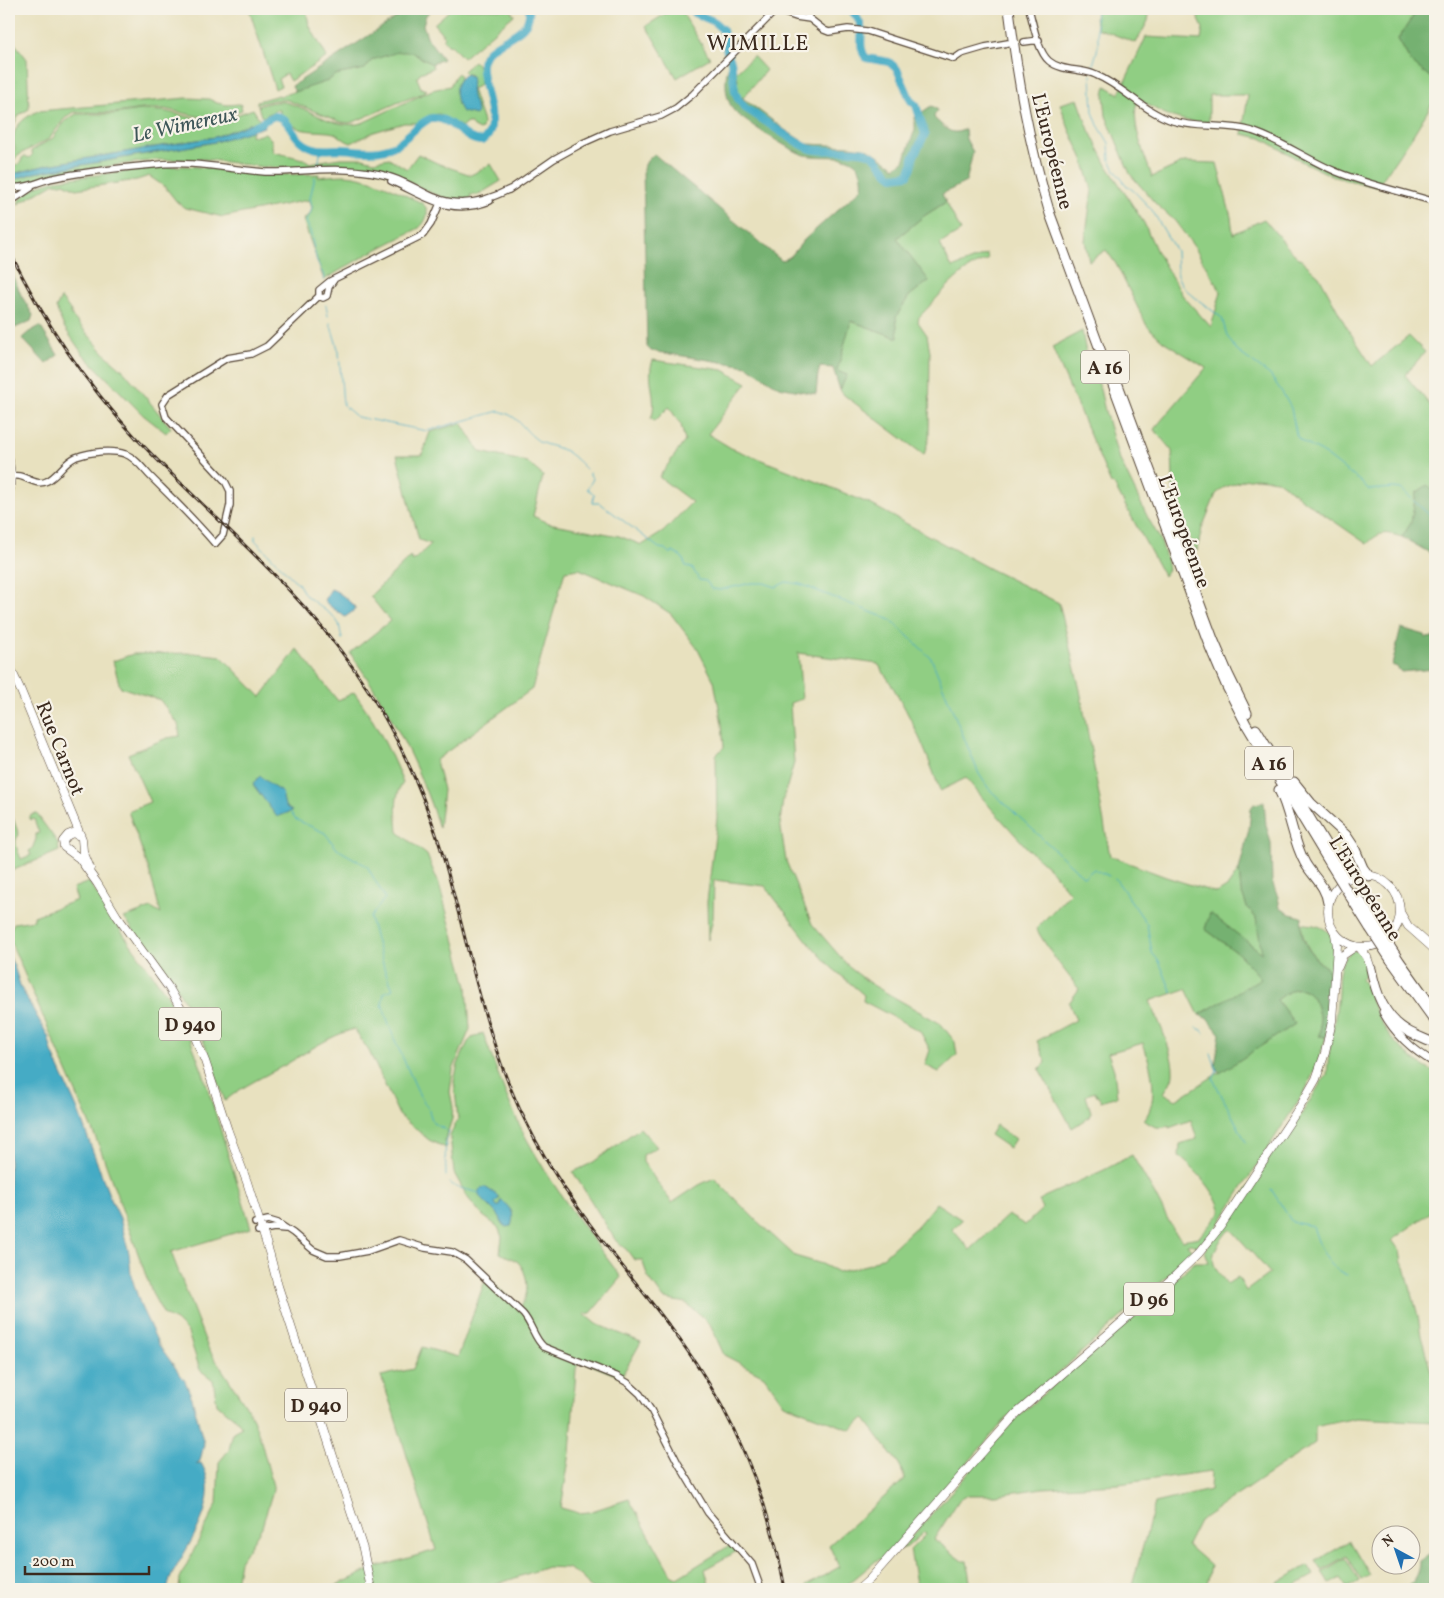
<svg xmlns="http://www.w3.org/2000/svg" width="1444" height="1598" font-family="Vollkorn,serif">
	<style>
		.green { fill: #90ce83; stroke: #667c50; fill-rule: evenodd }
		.forest { fill: #74b171; stroke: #586e48 }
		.water { fill: #45abc5; stroke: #406a72 }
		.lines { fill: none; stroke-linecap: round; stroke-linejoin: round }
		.stream { stroke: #45abc5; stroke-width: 1 }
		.river { stroke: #45abc5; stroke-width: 8 }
		.tertiary-casing { stroke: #554536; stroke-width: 8 }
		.secondary-casing { stroke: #554536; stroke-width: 9 }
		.primary-casing { stroke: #554536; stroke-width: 9 }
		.motorway-casing { stroke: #554536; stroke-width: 11 }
		.tertiary { stroke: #fff; stroke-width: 5.5 }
		.secondary { stroke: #fff; stroke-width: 7 }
		.primary { stroke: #fff; stroke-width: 8 }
		.motorway { stroke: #fff; stroke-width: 9 }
		.rail-casing { stroke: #3b2a1e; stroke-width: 3 }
		.rail { stroke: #f7f3e8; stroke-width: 1; stroke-dasharray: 4; stroke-linecap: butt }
		.motorway-bridge-casing { stroke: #554536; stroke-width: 11; stroke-linecap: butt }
		.motorway-bridge { stroke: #fff; stroke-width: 9 }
		.labels { text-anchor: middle; stroke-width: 4.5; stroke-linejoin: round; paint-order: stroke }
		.shield { fill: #f7f3e8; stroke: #73665b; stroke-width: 1 }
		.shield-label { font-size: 19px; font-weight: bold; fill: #3b2a1e }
		.street-label { font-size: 20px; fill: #3b2a1e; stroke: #f7f3e8 }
		.water-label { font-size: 21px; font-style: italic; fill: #3e5758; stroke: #f7f3e8 }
		.quarter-label { font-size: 22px; letter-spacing: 1px; fill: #3b2a1e; stroke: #f7f3e8 }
	</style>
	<rect width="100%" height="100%" fill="#f7f3e8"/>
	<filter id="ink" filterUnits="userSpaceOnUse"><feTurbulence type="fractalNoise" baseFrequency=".02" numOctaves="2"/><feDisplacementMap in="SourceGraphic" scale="10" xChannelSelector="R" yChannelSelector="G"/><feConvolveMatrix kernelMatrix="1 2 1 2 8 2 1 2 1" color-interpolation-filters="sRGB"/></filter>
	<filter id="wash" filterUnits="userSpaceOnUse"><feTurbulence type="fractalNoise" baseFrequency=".0096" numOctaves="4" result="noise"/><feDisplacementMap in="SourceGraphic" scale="20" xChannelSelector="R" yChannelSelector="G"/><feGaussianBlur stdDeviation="1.12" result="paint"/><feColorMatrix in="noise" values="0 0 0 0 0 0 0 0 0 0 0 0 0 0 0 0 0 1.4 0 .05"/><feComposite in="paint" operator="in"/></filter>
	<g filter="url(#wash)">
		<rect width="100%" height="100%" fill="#e8e1bf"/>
		<!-- green -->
		<path class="green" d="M249 9H306L309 25 327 57 290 81 286 74 278 79 281 86 275 89Z
			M451 9H510L514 15 463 58 451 45 449 46 443 39 445 37 434 24Z
			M673 9H680L710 58 677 78 646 26Z
			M1096 9H1150L1148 21 1136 43 1097 28 1095 18Z
			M1194 9H1418L1398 39 1411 62 1435 81V99L1413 135 1377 187 1335 177 1301 161 1261 138 1242 134 1248 95H1209V122C1179 123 1163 114 1138 99 1129 120 1145 156 1152 177L1184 162 1217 163 1231 217 1233 234 1264 219 1290 250 1319 276 1346 326 1372 366 1409 336 1425 352 1405 375 1435 411V492L1427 486 1416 493 1411 523 1402 537C1385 532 1380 531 1367 544L1306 502 1277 480 1256 478 1244 480 1223 488 1216 494 1202 528 1197 551 1180 522 1174 508 1172 451 1154 429 1206 368 1163 341 1147 326 1116 264 1106 250 1089 261 1085 241 1092 190 1083 159 1069 129 1060 104 1078 99 1089 130 1108 167 1144 223 1157 252 1183 296 1211 327 1221 292 1195 248 1175 221 1155 203 1130 174 1106 116 1104 95 1106 86 1119 94 1146 37 1201 40 1203 28Z
			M9 36 27 59 29 109 19 115 9 134Z
			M398 51 411 52 432 64 433 68 420 73 417 78 421 88 427 90 421 94 397 103 356 121 349 123 341 122 287 100H274L257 104V101L279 95 280 96 328 81 335 75 365 69 372 60Z
			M753 56 766 70 743 98 739 96 734 71H737Z
			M474 61C481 67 480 77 480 85L472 89 483 122 482 129 479 130 473 127 470 123H467L462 127 439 114 430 115 417 123H404L374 132 351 143C344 141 340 135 334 133 323 130 304 133 294 126 289 122 287 117 280 113V110H276L263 117 261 116 258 106C267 103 279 100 288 103 313 110 335 130 362 123L432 90 450 86 455 76 458 73 459 74 460 79 457 84 470 113 473 114 477 109 472 99 469 74H466L463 71Z
			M187 98 209 99 217 103 227 105 239 104 241 105 242 110 219 119 211 117H201L165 109H143L114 113 74 112 65 118 49 139 22 153 9 163V155L15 149C9 130 21 119 38 111Z
			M253 109 260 120 215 137 47 165 9 175V169L13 164 17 165 21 162 22 158 25 156 29 158 33 154 31 151 53 138 65 121 76 114H114L140 110 164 111 198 119H210L220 121Z
			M255 129 251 133V135L257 136 265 133 271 139 273 152 304 159 310 163 340 158H363L374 161 389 158 407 169 418 154 439 164 471 175 491 164 501 181 478 195H470L471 199 451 200 434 194 394 175 370 168 331 165 300 168 263 167 204 159 156 160 87 169 51 175 19 185 15 183 9 184V181L34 173 215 142Z
			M185 166 211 168 263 175 319 174 318 177C327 176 337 175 346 175 368 177 389 186 409 197 413 199 419 201 423 204 431 211 426 222 419 228L366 255 324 280 303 220 311 212 312 207 308 200 223 217 185 208 177 202 165 187 149 176 137 180 76 189 64 183 61 184 55 183 18 204 20 199 37 186 56 180 162 167Z
			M946 202 961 231 940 244 952 268 987 254 988 260C959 268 940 296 919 317L918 322 927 335 930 352 929 438 924 455 844 395 840 390 847 375 836 371 851 321 898 338 896 317 909 296 929 281 897 238 924 216Z
			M61 298 71 311V315L106 355 124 371 171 428 166 433 143 415 82 353 64 327 56 308Z
			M1082 331 1086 353 1097 376 1105 411 1118 456 1148 518 1160 539 1166 558 1168 570 1164 576C1147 546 1131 515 1114 485L1111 484 1052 347Z
			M653 360 723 370 747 383 708 434 731 448 823 484 870 504 990 569 1059 603 1080 690 1110 856 1166 877 1217 893 1228 886 1239 870 1241 891 1247 907 1256 918 1263 954 1211 914 1205 929 1239 954 1262 978 1199 1015 1186 989 1150 1001C1157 1018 1178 1061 1172 1079 1170 1084 1166 1089 1164 1093L1176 1100 1295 1024 1277 1000C1282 996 1288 991 1294 989 1317 984 1322 1021 1319 1036L1326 1037 1317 1065 1306 1089 1210 1238 1197 1246 1191 1244H1187L1192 1251 1191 1255 1004 1421 885 1558 877 1560 842 1589H807L806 1586 839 1567 829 1545 905 1479 899 1464 864 1418 851 1430 784 1404 764 1376 724 1355 710 1324 686 1303 664 1299 648 1277 642 1260H634L627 1250 616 1241 573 1172 592 1163 640 1128 657 1147 643 1155V1162L672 1203 699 1185 714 1178 759 1223 795 1256 822 1264 838 1272 870 1264 884 1256 918 1225 936 1203 962 1220 952 1229 970 1250 1008 1215 1025 1225 1043 1208 1039 1201 1044 1197 1104 1170 1132 1155 1154 1193 1174 1231 1182 1240 1199 1237 1221 1212C1216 1190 1196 1171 1179 1156L1180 1144 1197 1139 1191 1120 1169 1128V1126C1158 1129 1153 1127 1144 1120 1160 1100 1151 1065 1143 1043L1108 1053 1114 1070 1117 1096 1101 1101 1094 1091 1086 1096 1091 1112 1089 1117 1072 1128 1039 1069 1046 1063 1037 1041 1076 1020 1069 1003 1079 989 1054 957 1036 929 1070 893 1052 871 1029 850 990 807 966 778 940 791C925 746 905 703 878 664L798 653 802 699 790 703 794 763 783 800 780 822 786 861 812 924 850 968 871 984 941 1024 955 1042 957 1055 939 1072 925 1065 930 1050 920 1031 863 1001 864 995 831 967 809 943 765 886 714 880 713 918 708 940 707 902 717 818 716 755 724 747 722 724 714 681 697 648 671 614 644 596 579 569 565 571 532 689 436 760 443 790 439 828C419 765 388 706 350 653L390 621 370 596 410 557 413 561 431 544 419 540 397 455H422L430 432 462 423 480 452 527 462 543 476 533 516 548 523 619 536 642 545 663 532 692 502 659 477 685 441 681 425 669 407 655 421 651 419C659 399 645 379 653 360Z
			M297 649 338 701 354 692C375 721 390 750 403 783 393 797 397 815 398 832L427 855 433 870 439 884 467 986 470 1029 453 1070 450 1092 453 1107 452 1119 445 1140 446 1148 429 1140 399 1115 369 1051 354 1029C329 1036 307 1052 285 1065 265 1076 242 1086 225 1101 213 1068 203 1033 185 1002 168 972 145 946 124 918L151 908 161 914 149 870 128 811 150 802 128 754 167 738 180 736 178 724 160 700 120 687 113 661 133 654 194 653 221 656 261 697Z
			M9 813 13 818 19 835C12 842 18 850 21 859L31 855 29 851 32 849 36 839V834L39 833 34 819 31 820 30 819V816L36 813 58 843 59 851 9 872Z
			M89 882 117 925 170 999 188 1033 203 1073 251 1228 171 1252 208 1348 250 1412 259 1434 273 1486V1490L262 1527 240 1561 235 1589H179L180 1578 217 1504 219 1462 229 1450 233 1432 242 1427 235 1418 217 1404 213 1380 200 1370 188 1333 176 1321 164 1315 153 1295 100 1148 9 938V932L14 923 34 920V916L77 900 73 888Z
			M1301 924C1315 924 1330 927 1334 942L1332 989 1328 969C1312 957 1303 944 1301 924Z
			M1353 950C1364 953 1365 961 1367 971L1361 979C1368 989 1371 1001 1376 1011 1388 1040 1408 1058 1435 1073V1209L1392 1240 1400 1251 1402 1263 1405 1267 1418 1316 1421 1336 1435 1386V1422L1356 1418 1315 1427V1443L1199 1521 1187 1545 1211 1566 1206 1589H1131L1155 1503 1210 1490 1211 1471 1119 1484 1043 1488 996 1495H967L959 1500 934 1539 963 1561H967L971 1589H917L910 1550 926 1534 924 1532 907 1547 901 1549 1018 1416 1195 1262H1209L1205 1251 1293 1123H1296L1322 1081 1327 1076C1328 1052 1334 1028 1337 1003 1339 990 1337 977 1341 965 1344 958 1348 954 1353 950ZM1230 1228 1270 1273 1246 1291 1238 1277 1227 1284C1223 1278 1216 1271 1214 1264 1210 1251 1223 1238 1230 1228Z
			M483 1033C498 1074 512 1115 534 1152 559 1196 591 1237 621 1277L591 1313 584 1314 596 1324 641 1342 621 1377 579 1360 576 1369 570 1453 561 1508 579 1513 589 1512 629 1499 672 1576 677 1578 732 1544 739 1550 705 1569 710 1589H591L582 1577 567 1568 547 1567 483 1589H329L374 1568 436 1550 393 1411 381 1376 413 1369 422 1347 458 1357 484 1283 489 1280 520 1307C530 1296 529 1274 518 1262 513 1258 505 1256 500 1253L502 1237 498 1227 482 1215 468 1198 454 1173 450 1135 458 1119 454 1081 458 1064 468 1042 472 1038Z
			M996 1125 1015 1139 1009 1148 990 1135Z
			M1350 1541 1370 1575 1361 1580 1346 1556 1322 1570 1316 1561Z
			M1345 1558 1359 1581 1347 1588 1340 1578 1330 1584 1322 1572Z
			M1308 1565 1314 1575 1289 1589H1277L1274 1585Z"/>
		<!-- forest -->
		<path class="forest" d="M409 9H433L426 15 423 25 428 39 443 59 432 64 411 52H398L372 60 365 69 335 75 328 81 295 92 292 86Z
			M1418 9H1435V81L1411 62 1398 39Z
			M732 60 738 80 737 84 740 96 785 130 807 144 850 146 869 149 895 167 904 161 915 129V117L931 106 938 110 934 116 935 119C946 128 951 137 965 129L966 139 973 152 966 182 942 194 946 202 924 216 897 238 929 281 909 296 896 317 898 338 851 321 837 371 847 375 840 390 833 368 820 367 818 374 816 394 779 387 747 366 651 351 647 347 643 169 647 161 654 154 782 261 791 256 804 240 862 188C863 180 862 169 855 163 841 152 818 160 802 154 790 150 742 120 734 111 724 98 723 73 732 60Z
			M12 273 21 295 33 315 31 321 15 328 10 320 9 315V275Z
			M40 326 58 355 46 364 22 338 29 332Z
			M1427 485 1435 492V556L1402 537 1411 523 1416 493Z
			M1401 628 1425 635 1426 638 1435 637V669L1401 672 1397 667 1392 665Z
			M1264 802 1266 825 1271 843 1272 882 1278 897 1280 908 1290 914 1302 917C1298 939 1311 957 1328 969L1332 989 1326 1037 1319 1036C1322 1021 1317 984 1294 989 1289 991 1282 996 1277 1000L1295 1024 1220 1073 1215 1066 1220 1034 1208 1019 1199 1015 1261 978 1239 954 1205 929 1210 913 1262 953 1256 918 1247 907 1241 891 1239 870 1249 829 1251 808 1254 804Z
			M1435 1551V1569H1434L1429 1580 1428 1589H1410L1408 1586C1416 1580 1420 1571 1420 1561Z"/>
		<!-- water -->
		<path class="water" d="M466 74 471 76C473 82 470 89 472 96 473 103 479 108 476 115L462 112C454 100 451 83 466 74Z
			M260 120 264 127 215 142 59 169 34 173 9 181V175L47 165 215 137Z
			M331 589C340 592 348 600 355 607V610L345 617C338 611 329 607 324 600Z
			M260 776 275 788 282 792 285 806 292 811 277 817 254 786 253 783Z
			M9 956 14 966 21 988 48 1036 52 1052 77 1108 109 1195 120 1218 129 1253 131 1275 141 1307 159 1345 185 1381 192 1398 204 1444 200 1461 196 1464 201 1463C224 1501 186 1546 170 1579L167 1589H9Z
			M485 1187 500 1197 495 1203 497 1206H500L501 1199C509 1209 516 1210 511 1226L506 1227 502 1224 500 1217 479 1196V1190Z"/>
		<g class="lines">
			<!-- stream -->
			<path class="stream" d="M1092 70C1093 62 1097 54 1098 46 1099 33 1094 21 1096 9
				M1091 75 1093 112 1098 125 1109 143 1110 160 1115 170 1126 185 1134 191 1152 210 1176 251 1177 275 1182 286 1197 299 1222 318 1227 336 1237 351 1270 375 1282 392 1291 408 1297 437 1304 443 1322 452 1362 483 1368 490 1394 488 1401 489 1435 520
				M318 166 321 149
				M315 177 310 198 312 207 310 214 306 221 310 231 317 262 324 276 323 280
				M326 305 328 316
				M330 323 339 352 343 405 357 417 427 431 499 411C521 417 520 427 536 439 543 445 550 445 558 448 569 451 578 461 586 469
				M589 473 593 479 587 489 594 494 593 503H600L659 548 665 549 670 554 673 552 682 557 686 566 693 569 699 580 706 581 712 589 720 590 751 583H764L776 587 786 582 800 584 891 620 931 658 979 774 989 789 1084 877 1094 869 1109 876
				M255 536V540L292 578 298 583 305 595 334 617 339 624 342 639
				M290 811 295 819 325 833 337 849 367 866 385 898 370 918 385 971 393 989 384 993 382 1004 393 1036 420 1096 428 1108 433 1123 446 1130
				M1115 878 1147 924 1152 953 1159 961 1172 993
				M1197 1028 1202 1030 1204 1033
				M1211 1053 1217 1071 1213 1079 1246 1142
				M446 1176C446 1162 443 1145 449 1131
				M450 1183 456 1187 480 1193
				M1271 1189 1292 1222 1313 1226C1319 1246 1327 1268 1347 1275"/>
			<!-- river -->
			<path class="river" d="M694 9V13L713 21 723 30 727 52 731 61 735 91 738 99 745 108C760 117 797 145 811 149 828 153 848 148 865 152 879 156 882 170 893 177L908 175 912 167 913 158 925 134 916 105 911 101 897 69 889 62 866 58C858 47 863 38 861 26 859 20 854 13 850 9
				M254 126 274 116C293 116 289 144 318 149 325 150 333 149 341 149 360 150 376 154 394 146 406 140 424 117 434 118 452 118 464 141 482 141 504 129 479 84 482 64 485 38 533 39 529 9"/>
		</g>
	</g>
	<g filter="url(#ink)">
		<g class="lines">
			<defs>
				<path id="tertiary" d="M773 9 796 17 810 19 824 30 829 32 848 29 867 31 954 59 961 54 985 47 1008 43
					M1029 9C1033 23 1038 52 1049 61 1062 72 1081 68 1096 75 1124 87 1144 112 1173 121 1199 129 1226 123 1252 131 1282 141 1308 160 1337 172 1369 185 1403 192 1435 202
					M808 18 809 9
					M1024 42 1039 40
					M391 181C426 196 449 217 490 201
					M14 187C28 189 41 180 54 178 86 171 119 168 152 165 193 160 225 169 265 172 293 173 320 168 348 170 366 171 387 174 403 182 414 186 423 193 434 197 459 208 487 201 510 189
					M509 190 554 159 583 143 610 131 661 116 676 108 693 94 776 10
					M16 198 31 188
					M319 296V290L330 281 423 235 431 224 441 201
					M319 296 323 298 327 296 329 287 334 280
					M10 477C23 471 34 488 47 481 58 476 64 462 76 457 90 452 111 449 125 454 135 457 144 470 151 477 173 499 195 520 215 544L223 535 230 505V491L225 481 166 417 162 404 168 395 227 358 251 354 267 346 319 296
					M255 1223 268 1220 278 1223 293 1233 313 1250 327 1256H340L368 1251 399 1240 425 1248 452 1252 466 1260 523 1314C532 1324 534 1339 544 1347L616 1376 628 1383 640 1394 651 1410 678 1463 708 1513 752 1564 761 1589
					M258 1231 274 1228 285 1229"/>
				<path id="secondary" d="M1383 1012C1395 1034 1414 1051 1435 1063"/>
				<path id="primary" d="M9 460 11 475 9 497
					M9 665 21 691 82 839 83 851 90 868
					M80 836 73 833 68 835 63 841 64 847 79 858 97 883 117 916 169 988 189 1023 205 1061 228 1131 247 1182 270 1255 278 1286
					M1328 911a36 36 0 1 1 72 0a36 36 0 1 1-72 0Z
					M1400 912 1408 926 1435 950
					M1359 947 1367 957 1371 969
					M1338 967 1343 955 1355 947
					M277 1283 363 1549 371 1589
					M859 1589 870 1579 1017 1413 1176 1275 1199 1253 1220 1227 1301 1105 1316 1079 1325 1053 1332 1021 1337 946 1335 934"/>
				<path id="motorway" d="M1009 9C1018 81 1029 144 1050 214L1210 647 1227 687 1246 724 1331 865
					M1114 374 1213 639 1228 674 1247 713
					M1256 729 1337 863
					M1294 782 1311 803 1346 835 1354 847 1363 868 1369 876
					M1279 790C1291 813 1292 840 1305 863 1313 877 1326 886 1328 903
					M1355 893 1376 925
					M1350 896 1370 928
					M1398 959 1435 1011
					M1391 960 1435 1021
					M1371 969C1376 993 1384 1017 1406 1030 1415 1036 1426 1039 1435 1044"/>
			</defs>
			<!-- tertiary casing -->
			<use href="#tertiary" class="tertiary-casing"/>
			<!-- secondary casing -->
			<use href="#secondary" class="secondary-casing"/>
			<!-- primary casing -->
			<use href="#primary" class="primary-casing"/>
			<!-- motorway casing -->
			<use href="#motorway" class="motorway-casing"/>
			<!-- tertiary -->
			<use href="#tertiary" class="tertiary"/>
			<!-- secondary -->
			<use href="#secondary" class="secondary"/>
			<!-- primary -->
			<use href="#primary" class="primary"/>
			<!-- motorway -->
			<use href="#motorway" class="motorway"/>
			<defs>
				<path id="rail" d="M9 250C42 319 85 383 137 439 209 515 293 582 354 669 392 723 420 783 440 846 467 934 481 1026 520 1110 537 1146 557 1180 581 1212 613 1257 650 1298 682 1343 735 1416 769 1501 785 1589"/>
			</defs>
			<!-- rail casing -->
			<use href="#rail" class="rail-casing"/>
			<!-- rail -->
			<use href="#rail" class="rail"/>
			<defs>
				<path id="motorway-bridge" d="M1337 863 1346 877
					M1331 865 1350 896
					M1376 925 1398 959
					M1370 928 1391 960"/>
			</defs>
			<!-- motorway-bridge casing -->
			<use href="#motorway-bridge" class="motorway-bridge-casing"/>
			<!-- motorway-bridge -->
			<use href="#motorway-bridge" class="motorway-bridge"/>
		</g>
	</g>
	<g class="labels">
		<!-- shield labels -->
		<g class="shield">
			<rect x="1081" y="350.5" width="48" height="33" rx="4"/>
			<rect x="1245" y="746.5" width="48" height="33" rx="4"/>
			<rect x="159" y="1007.5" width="62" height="33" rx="4"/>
			<rect x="1124" y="1282.5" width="50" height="33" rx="4"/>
			<rect x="285" y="1388.5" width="62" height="33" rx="4"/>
		</g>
		<g class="shield-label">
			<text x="1105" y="374">A 16</text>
			<text x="1269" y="770">A 16</text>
			<text x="190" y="1031">D 940</text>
			<text x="1149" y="1306">D 96</text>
			<text x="316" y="1412">D 940</text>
		</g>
		<!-- street labels -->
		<g class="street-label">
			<text transform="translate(1053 151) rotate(76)" y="7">L'Européenne</text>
			<text transform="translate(1185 531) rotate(70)" y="7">L'Européenne</text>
			<text transform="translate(61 748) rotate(68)" y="7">Rue Carnot</text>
			<text transform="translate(1366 888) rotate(58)" y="7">L'Européenne</text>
		</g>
		<!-- water labels -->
		<g class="water-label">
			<text transform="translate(185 124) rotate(-12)" y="7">Le Wimereux</text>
		</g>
		<!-- quarter labels -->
		<g class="quarter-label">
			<text x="758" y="50">WIMILLE</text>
		</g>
	</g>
	<!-- margin -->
	<rect width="1444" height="1598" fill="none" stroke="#f7f3e8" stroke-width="30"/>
	<!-- north arrow -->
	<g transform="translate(1396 1550) rotate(320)"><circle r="24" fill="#f7f3e8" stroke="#aca397"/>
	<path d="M0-4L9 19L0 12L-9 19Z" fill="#1f6fb2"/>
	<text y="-8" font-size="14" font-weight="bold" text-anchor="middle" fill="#3b2a1e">N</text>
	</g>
	<!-- scale -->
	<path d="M25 1566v8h124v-8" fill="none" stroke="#3b2a1e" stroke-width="2.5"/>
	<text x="32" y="1566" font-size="15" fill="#3b2a1e" stroke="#f7f3e8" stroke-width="4" paint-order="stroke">200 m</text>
</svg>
